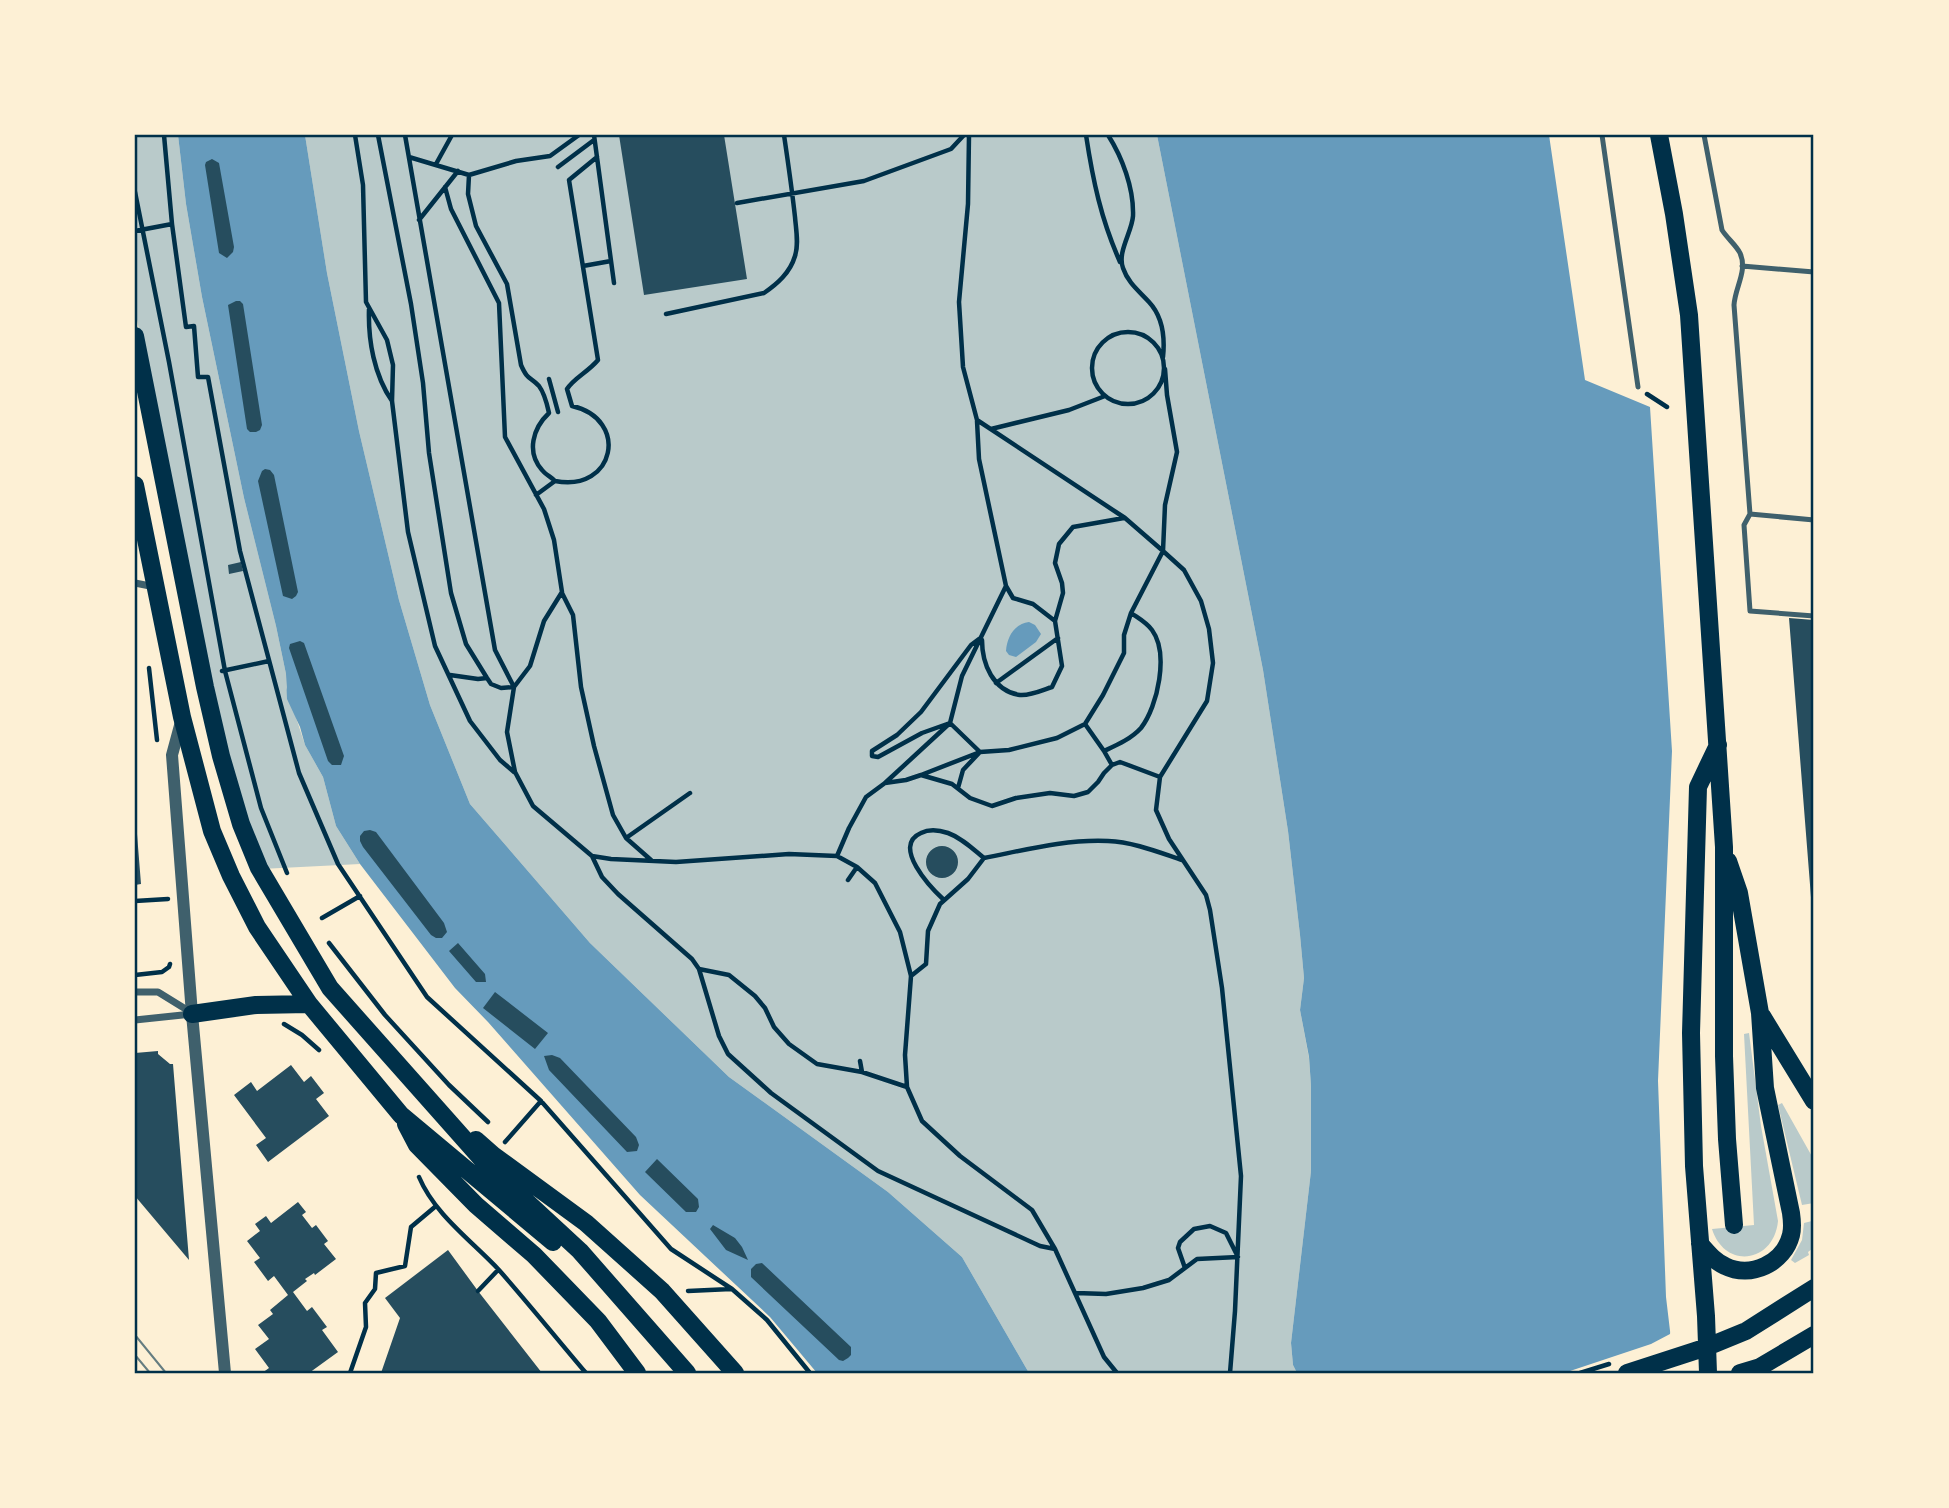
<svg xmlns="http://www.w3.org/2000/svg" width="1949" height="1508" font-family="Figtree,sans-serif">
	<style>
		.green { fill: #b9caca }
		.water { fill: #669bbc }
		.pier { fill: #fdf0d5 }
		.building { fill: #264d5e }
		.lines { fill: none; stroke-linecap: round; stroke-linejoin: round }
		.path { stroke: #003049; stroke-width: 4.5 }
		.service { stroke: #3f606c; stroke-width: 5 }
		.minor { stroke: #3f606c; stroke-width: 7 }
		.tertiary { stroke: #3f606c; stroke-width: 12 }
		.primary { stroke: #003049; stroke-width: 18 }
		.tram { stroke: #657d81; stroke-width: 2 }
		.neatline { fill: none; stroke: #003049; stroke-width: 2.5 }
	</style>
	<rect width="100%" height="100%" fill="#fdf0d5"/>
	<!-- green -->
	<path class="green" d="M135 135H178L186 204 202 297 244 498 276 626 286 674V687L305 745 323 777 336 826 360 864 261 869 199 648 135 309Z
		M305 135H1157L1263 670 1288 831 1300 935 1304 978 1300 1010 1309 1058 1311 1086V1171L1291 1343 1293 1365 1297 1373H1029L962 1257 888 1192 729 1077 590 943 470 804 430 705 399 600 359 431 327 273Z
		M1749 1033 1761 1126 1778 1221C1774 1263 1725 1270 1712 1229L1754 1225 1744 1034Z
		M1782 1103 1814 1160V1203L1802 1205 1778 1105Z
		M1812 1221 1814 1222V1252L1812 1249 1808 1252 1809 1255 1795 1263 1791 1260 1802 1240 1804 1223Z"/>
	<!-- water -->
	<path class="water" d="M178 135H305L327 273 359 431 399 600 430 705 470 804 590 943 729 1077 888 1192 962 1257 1029 1373H817L770 1317 640 1195 488 1022 455 988 360 864 336 826 323 777 305 745 300 727 287 699 286 674 276 626 244 498 202 297 186 204Z
		M1157 135H1549L1585 380 1650 407 1672 751 1658 1081 1666 1297 1675 1373H1297L1293 1365 1291 1343 1311 1171V1086L1309 1057 1300 1010 1304 978 1300 935 1288 831 1263 670Z
		M1029 622 1035 625 1041 634 1036 642 1016 657 1009 655 1006 651C1007 637 1014 624 1029 622Z"/>
	<!-- pier -->
	<path class="pier" d="M1673 1325 1678 1373H1564L1651 1344 1670 1334Z"/>
	<!-- building -->
	<path class="building" d="M619 135H724L747 279 644 295Z
		M212 159 219 163 234 247 233 252 227 258 219 253 205 165 206 162Z
		M236 301H240L243 304 262 425 260 430 256 432H250L247 429 228 305Z
		M265 469 270 470 274 475 298 592 296 596 292 599 283 596 258 481 262 471Z
		M241 562 243 571 229 574 228 565Z
		M1789 618 1814 620V910H1812Z
		M300 641 304 643 344 756 341 765H332L328 761 289 648 290 644Z
		M370 830 376 832 444 923 447 932 442 938H436L431 935 363 847 360 841V836L364 831Z
		M135 834H137L141 884 135 885Z
		M926 862a16 16 0 1 1 32 0a16 16 0 1 1-32 0Z
		M458 943 485 974 486 982H476L449 951Z
		M495 992 548 1033 535 1049 483 1008Z
		M158 1051V1054L170 1064H173L189 1260 135 1196V1053Z
		M552 1055 560 1058 636 1137 639 1145 637 1151 627 1152 549 1070 544 1056Z
		M291 1065 304 1082 311 1076 324 1093 316 1099 329 1116 268 1162 256 1145 266 1138 234 1095 251 1082 257 1091Z
		M657 1159 698 1199 699 1207 696 1212H686L645 1172Z
		M298 1202 306 1212 302 1215 312 1228 316 1225 328 1241 324 1244 336 1259 315 1275 314 1273 305 1279 307 1281 293 1292 307 1311 312 1307 327 1327 322 1330 338 1352 309 1373H262L269 1368 255 1349 269 1339 258 1325 273 1314 270 1310 288 1295 274 1276 268 1281 254 1262 260 1258 247 1241 260 1231 255 1224 266 1216 271 1223Z
		M713 1225 735 1238 742 1247 748 1260 726 1250 710 1229Z
		M448 1250 478 1291 542 1373H381L400 1318 385 1298Z
		M762 1263 851 1347V1355L848 1358 843 1361 839 1360 751 1277V1269L756 1264Z"/>
	<g class="lines">
		<!-- path -->
		<path class="path" d="M164 135 172 224 186 327 194 326 198 377H208L240 551 299 773 338 864 427 997 541 1101 671 1249 732 1289 767 1320 810 1373
			M355 135 363 185 366 302 387 340 393 365 392 401 408 532 435 646 470 721 500 760 514 772
			M378 135 411 304 423 383 429 453 451 593 466 644 487 678 491 684 501 688 514 687
			M405 135 495 650 514 687
			M594 135 614 283
			M969 135 968 204 959 302 963 367 977 420 1125 518 1163 551 1184 570 1201 601 1209 629 1213 663 1207 701 1160 777 1156 810 1169 839 1206 895 1210 910 1222 988 1241 1176 1235 1311 1230 1373
			M1086 135C1093 181 1101 219 1120 262
			M1108 135C1122 157 1134 188 1133 216 1132 232 1117 252 1123 268 1128 283 1139 291 1149 302 1163 317 1165 338 1163 357
			M409 157 469 175 516 161 550 156 579 135
			M436 164 452 135
			M558 167 594 140
			M469 175 468 194 476 226 507 284 521 365C528 381 530 376 539 386 545 394 547 404 549 413 533 428 526 452 542 470 545 474 551 477 555 481L536 495
			M445 187 451 209 499 303 505 437 544 509 554 540 562 592 544 621 530 666 514 687 507 732 515 772 533 806 592 856 602 877 618 894 692 959 699 969 719 1036 728 1054 771 1093 878 1171 1040 1246 1055 1249
			M135 192 169 362 225 671 261 808 287 873
			M737 203 864 181 951 149 964 135
			M419 220 458 171
			M135 231 172 224
			M583 266 611 261
			M369 309C368 340 374 375 392 401
			M666 314 764 293C777 284 790 273 795 256 799 244 796 230 795 217 792 190 788 162 784 135
			M1092 368a36 36 0 1 1 72 0a36 36 0 1 1-72 0Z
			M549 379 558 412
			M1647 394 1667 407
			M991 429 1069 410 1105 396
			M555 481C615 493 630 419 572 406L567 389C574 378 588 372 598 360L569 180 597 157
			M562 593 573 615 581 687 594 746 613 815 626 838 651 860
			M1055 621 1063 593 1062 583 1055 563 1059 544 1073 527 1124 518
			M982 640C982 664 993 691 1020 695 1030 696 1043 690 1052 687L1062 666 1055 621 1033 604 1013 598 1006 586
			M149 668 157 740
			M222 671 269 661
			M450 675 478 679 487 678
			M996 683 1058 638
			M1085 724 1104 751C1117 745 1131 739 1141 728 1158 706 1169 653 1152 630 1146 622 1138 618 1131 613
			M1104 751 1112 765
			M921 775 980 752 1009 750 1057 738 1085 724 1103 695 1124 653V635L1131 613 1163 551 1165 505 1177 452 1167 395 1165 369
			M885 783 950 723 962 676 1006 586 979 459 977 421
			M958 788 963 770 980 752 950 723 922 733 878 757 872 756V751L897 735 921 712 971 645 979 639
			M626 838 690 793
			M592 856 611 859 676 862 789 854 837 856 857 867 875 883 900 932 911 976 905 1055 907 1087 922 1121 960 1156 1032 1210 1055 1249 1104 1357 1117 1373
			M837 856 849 828 866 797 885 783 906 780 921 775 952 784 970 798 992 806 1016 798 1050 793 1074 796 1088 792 1098 782 1104 773 1112 765 1120 762 1160 777
			M848 880 857 867
			M944 900C931 888 891 846 921 833 929 829 939 830 948 833 962 838 973 849 984 858
			M135 901 168 899
			M322 918 360 896
			M329 943 385 1015 449 1085 488 1122
			M699 969 729 975 755 996 765 1008 774 1027 789 1044 817 1064 862 1072 907 1087
			M135 975 162 972 169 967 170 964
			M911 976 926 964 928 931 940 904 968 879 984 858C1025 850 1066 839 1108 841 1133 842 1158 852 1182 860
			M284 1024 302 1035 319 1050
			M860 1061 862 1072
			M505 1142 541 1101
			M419 1177C435 1215 472 1241 499 1270 529 1304 557 1339 586 1373
			M478 1291 498 1270
			M688 1291 731 1289
			M1076 1293 1106 1294 1143 1288 1169 1280 1197 1259 1238 1257 1226 1233 1210 1226 1194 1229 1180 1242 1178 1248 1185 1268
			M350 1373 366 1327 365 1303 375 1289 376 1273 405 1266 411 1227 436 1206
			M1580 1373 1609 1364"/>
		<!-- service -->
		<path class="service" d="M1602 135 1638 387
			M1704 135 1722 230C1727 238 1736 245 1740 253 1748 271 1735 287 1734 305L1750 514 1744 525 1750 611 1814 616
			M1742 266 1814 272
			M1750 514 1814 520"/>
		<!-- minor -->
		<path class="minor" d="M135 583 155 587
			M135 992H158L192 1013
			M135 1020 192 1014"/>
		<!-- tertiary -->
		<path class="tertiary" d="M182 718 172 755 192 1014 225 1373"/>
		<!-- primary -->
		<path class="primary" d="M1659 135 1674 214 1689 315 1724 847V1056L1727 1139 1734 1225
			M135 336 205 687 221 756 241 824 259 868 330 988 488 1166 580 1251 687 1373
			M135 485 182 717 212 831 231 876 257 927 309 1004 401 1115 553 1242
			M192 1014 256 1005 309 1004
			M1762 1016 1814 1101
			M406 1124 417 1145 476 1205 534 1255 598 1321 637 1373
			M476 1140 493 1155 586 1223 662 1291 735 1373
			M1700 1244C1708 1253 1714 1261 1725 1266 1751 1279 1784 1263 1791 1235 1793 1227 1792 1220 1791 1213L1765 1088 1760 1013 1739 893 1728 861
			M1627 1373 1707 1347 1746 1331 1814 1288
			M1708 1373 1706 1316 1694 1166 1691 1033 1698 787 1718 745
			M1740 1373 1760 1367 1814 1335"/>
		<!-- tram -->
		<path class="tram" d="M135 1335 166 1373
			M135 1355 150 1373"/>
	</g>
	<!-- border -->
	<rect width="1949" height="1508" fill="none" stroke="#fdf0d5" stroke-width="273"/>
	<rect x="136" y="136" width="1676" height="1236" class="neatline"/>
</svg>
